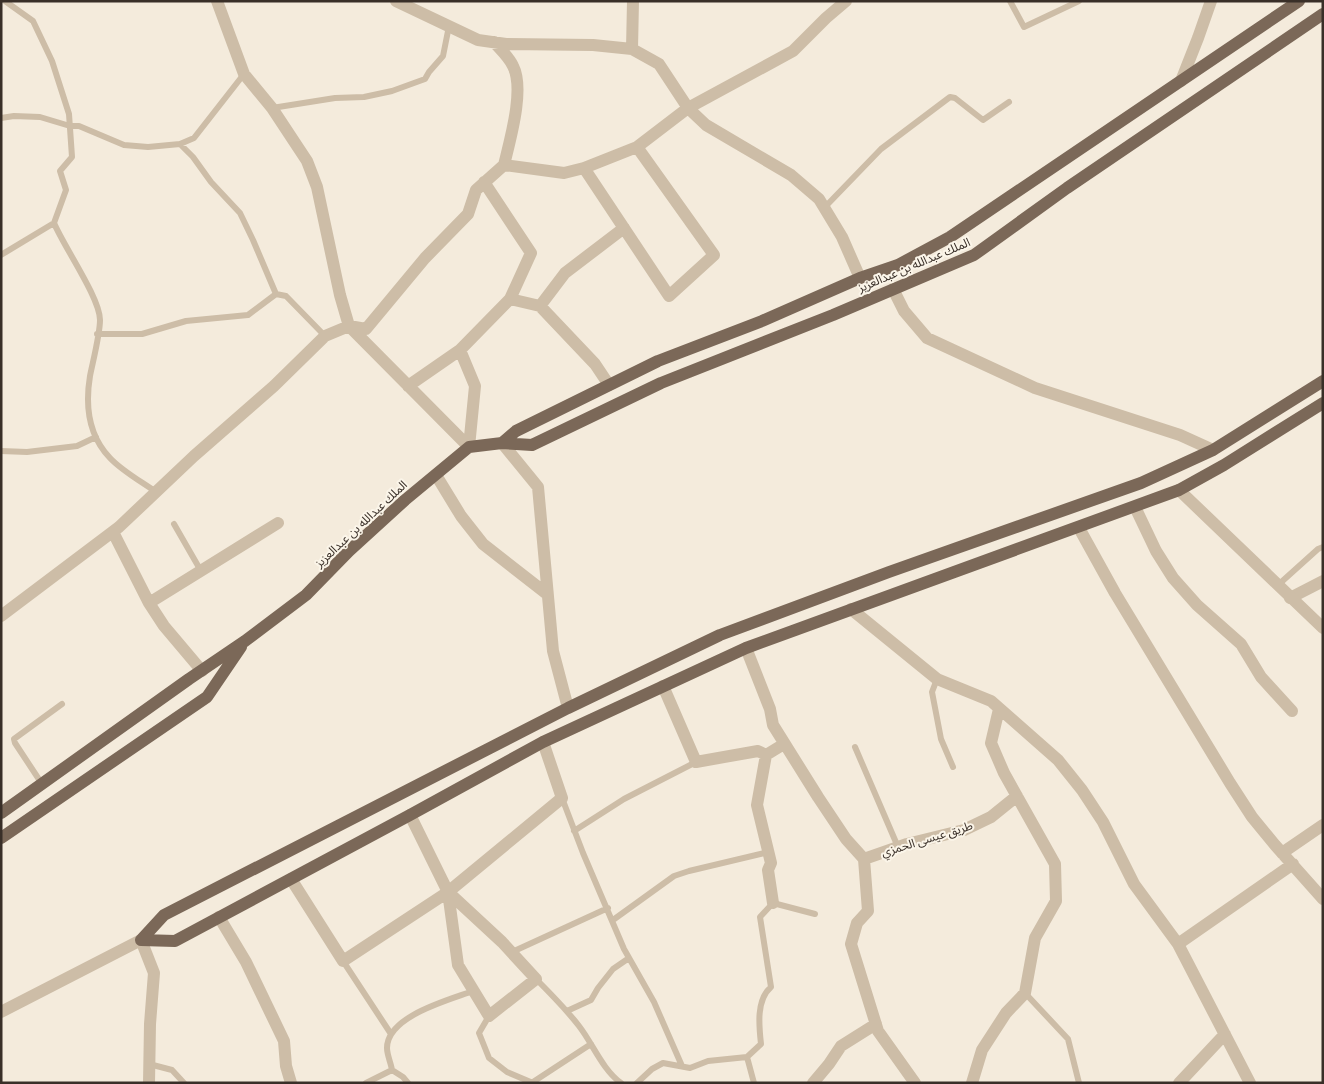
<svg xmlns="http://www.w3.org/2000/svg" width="1324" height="1084" font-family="'PT Sans Narrow','Noto Sans Arabic',sans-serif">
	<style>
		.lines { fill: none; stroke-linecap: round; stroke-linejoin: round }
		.service { stroke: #cdbda7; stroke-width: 6 }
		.minor { stroke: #cdbda7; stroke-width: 12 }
		.tertiary { stroke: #cdbda7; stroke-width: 12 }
		.primary { stroke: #7b6858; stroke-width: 12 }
		.labels { text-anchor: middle; stroke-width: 4; stroke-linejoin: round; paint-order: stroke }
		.street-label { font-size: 12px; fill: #392f28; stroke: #fbf5e9 }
	</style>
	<rect width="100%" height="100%" fill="#f4ebdc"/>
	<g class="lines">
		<!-- service -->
		<path class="service" d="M5 1 33 21 52 61 69 114 72 157 60 171 66 190 54 223C64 247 100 298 100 320 100 334 93 361 90 376 85 406 89 436 110 458 122 471 142 482 156 492
			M1010 1 1024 27 1079 1
			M272 108 335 98 364 97 392 91 425 79 429 72 443 56 449 26
			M1 118 14 116 40 117 70 126H79L124 145 148 147 180 144 194 138 244 74
			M180 144 193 157 211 182 240 213 253 240 276 294 286 296 325 336
			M825 207 881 149 950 97 955 98 983 120 1009 102
			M1 255 54 223
			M97 334H142L186 321 248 315 276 294
			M1 451 27 452 77 446 96 437
			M174 524 201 571
			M1278 585 1318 549 1323 547
			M937 679 932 692 941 739 953 767
			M855 747 898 847
			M42 784 15 743 14 739 62 704
			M562 798 583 853 624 949 654 1002 682 1066
			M574 831 624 799 696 762
			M613 920 674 876 689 871 769 852
			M512 952 608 908
			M343 961 391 1034
			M536 979C551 994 566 1009 579 1026 593 1044 602 1069 621 1083
			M1025 993 1068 1039 1079 1083
			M567 1011 591 1000 598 988 613 969 629 958
			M489 1016 479 1033 489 1058 507 1072 533 1083
			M747 1057 761 1044C759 1026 756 1000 771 987L760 917 773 903 815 914
			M149 1064 172 1070 184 1083
			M392 1070 403 1077 408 1083
			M533 1082 591 1044
			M366 1083 392 1070C391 1063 387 1055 387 1048 387 1016 449 1000 473 991
			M637 1083 652 1069 663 1063 690 1068 708 1061 747 1057 754 1083"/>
		<!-- minor -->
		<path class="minor" d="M217 1 244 74 272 108 307 161 317 187 340 295 349 326 469 447
			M396 1 478 40 506 44 593 45 632 49 659 64 688 108 706 125 791 175 819 199 842 237 860 278
			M494 42C500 49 509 57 513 66 525 89 510 140 504 165L564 173 584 168 637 147 688 108 793 51 826 18 846 1
			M632 49 633 1
			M1181 81 1198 38 1211 1
			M584 168 669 296 714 255 637 147
			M893 289 904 311 927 338 1035 388 1180 435 1213 450
			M510 299 540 306
			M609 385 595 364 540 306 565 273 624 228
			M408 386 460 350
			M502 443 538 487 553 651 568 708
			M469 447 475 386 460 350 510 299 531 253 484 182
			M436 475 461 516 483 544 547 594
			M1135 507 1156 551 1173 578 1197 605 1241 644 1261 677 1292 711
			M1079 528 1115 593 1230 783 1252 817 1275 845 1323 899
			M113 532 149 603 164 626 202 671
			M1290 598 1323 581
			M149 603 278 523
			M851 609 937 679 991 701 1058 760 1082 790 1103 822 1134 884 1178 944 1250 1083
			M1 616 119 527 194 456 274 386 325 336 349 326 366 329 425 258 468 214 476 190 504 165
			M746 648 770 709 773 725 818 797 846 839 864 859
			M663 686 696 762 758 751 766 755
			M410 815 448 892 458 965 489 1016 536 979 502 942 448 892 562 798 543 742
			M1282 853 1323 825
			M291 879 343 961 448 892
			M773 903 768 870 771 863 757 805 766 755 784 744
			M219 917 246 962 284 1041 286 1066 291 1083
			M141 940 154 973 150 1024 149 1083
			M1178 944 1293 864
			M813 1083 829 1064 841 1046 876 1024
			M915 1083 878 1031 851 944 857 923 868 911 864 859 907 844 964 830 991 817 1017 796
			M972 1083 982 1050 1006 1013 1025 993 1035 938 1056 901 1055 864 1004 773 991 743 999 709
			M1179 1083 1225 1034"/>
		<!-- tertiary -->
		<path class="tertiary" d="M1179 490 1323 628
			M1 1012 141 940"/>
		<!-- primary -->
		<path class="primary" d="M502 443 516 431 658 361 762 321 860 278 898 265 950 237 1299 1
			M1 813 189 679 245 641 306 595 349 551 405 500 469 447 502 443 532 445 661 383 833 315 974 255 1067 188 1323 14
			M1 838 207 697 241 647
			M141 940 164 915 568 708 720 635 889 572 1141 483 1213 450 1323 381
			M141 940 175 941 410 815 543 742 746 648 1179 490 1224 465 1323 403"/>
	</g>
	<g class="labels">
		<!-- street labels -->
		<g class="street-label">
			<text transform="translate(914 265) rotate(-23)" y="4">الملك عبدالله بن عبدالعزيز</text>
			<text transform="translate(361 524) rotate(-43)" y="4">الملك عبدالله بن عبدالعزيز</text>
			<text transform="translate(927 839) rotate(-17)" y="4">طريق عيسى الحمزي</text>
		</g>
	</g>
	<!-- border -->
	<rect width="1324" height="1084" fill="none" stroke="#392f28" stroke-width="5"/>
</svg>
